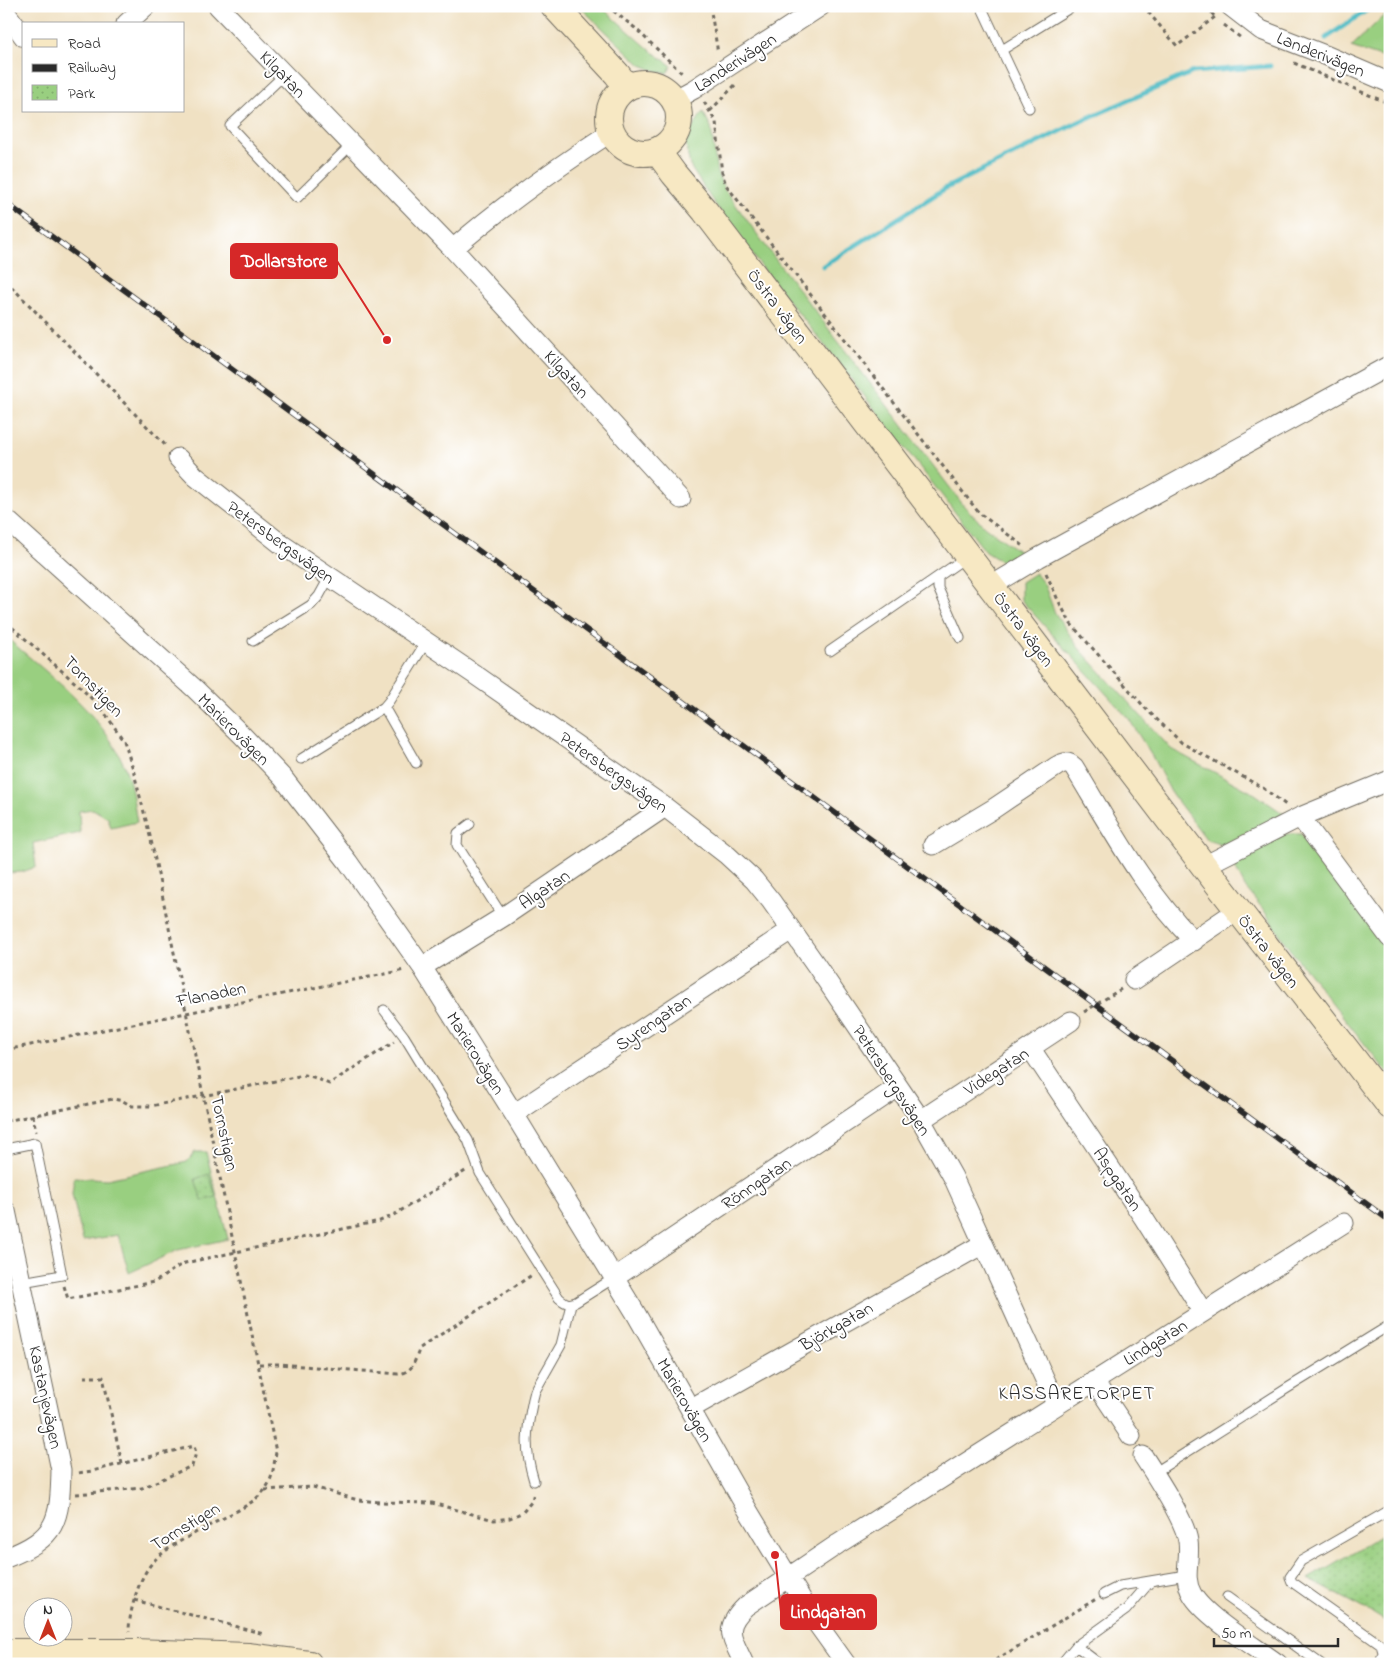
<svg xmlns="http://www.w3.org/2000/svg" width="1396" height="1670" font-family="'Indie Flower',sans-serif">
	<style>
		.green { fill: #99cf80; stroke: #627d56 }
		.park { fill: url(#park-dots); stroke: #627d56 }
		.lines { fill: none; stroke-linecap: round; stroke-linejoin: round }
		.stream { stroke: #4dbbc4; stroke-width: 5 }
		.lane-casing { stroke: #706b60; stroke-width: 11 }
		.street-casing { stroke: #706b60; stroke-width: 21 }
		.secondary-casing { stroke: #706b60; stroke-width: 28 }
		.path { stroke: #706b60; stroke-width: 3; stroke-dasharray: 4 4; stroke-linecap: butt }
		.lane { stroke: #fff; stroke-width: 9 }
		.street { stroke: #fff; stroke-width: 19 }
		.secondary { stroke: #f7e8c3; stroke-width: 26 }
		.rail-casing { stroke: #2b2b2b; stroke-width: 5.5 }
		.rail { stroke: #fff; stroke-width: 4; stroke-dasharray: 11; stroke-linecap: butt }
		.labels { text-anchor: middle; stroke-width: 4; stroke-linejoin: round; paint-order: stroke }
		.street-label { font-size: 18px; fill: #2b2b2b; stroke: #fff }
		.neighbourhood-label { font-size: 19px; letter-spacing: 1px; fill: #2b2b2b; stroke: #fff }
		.leader { fill: none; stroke: #d62828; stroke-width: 2 }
		.callout-dot { fill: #d62828; stroke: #fff; stroke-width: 2 }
		.callout { fill: #d62828; stroke: #d62828; stroke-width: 2 }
		.callout-label { font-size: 19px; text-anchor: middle; font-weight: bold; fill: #fff }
	</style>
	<defs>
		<pattern id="park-dots" width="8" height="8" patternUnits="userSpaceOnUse" patternTransform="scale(1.25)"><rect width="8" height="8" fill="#99cf80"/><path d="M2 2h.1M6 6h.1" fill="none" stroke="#84b26f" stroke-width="1.8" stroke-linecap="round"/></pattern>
	</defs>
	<rect width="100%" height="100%" fill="#fff"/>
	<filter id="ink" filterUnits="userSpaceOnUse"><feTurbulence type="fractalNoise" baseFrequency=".02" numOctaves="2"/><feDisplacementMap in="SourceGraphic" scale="10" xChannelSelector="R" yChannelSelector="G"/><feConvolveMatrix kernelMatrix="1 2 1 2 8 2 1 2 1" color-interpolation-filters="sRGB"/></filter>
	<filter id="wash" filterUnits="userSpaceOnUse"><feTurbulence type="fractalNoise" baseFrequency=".0096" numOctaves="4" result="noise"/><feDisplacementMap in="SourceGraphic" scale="20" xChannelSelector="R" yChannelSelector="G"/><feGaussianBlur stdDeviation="1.12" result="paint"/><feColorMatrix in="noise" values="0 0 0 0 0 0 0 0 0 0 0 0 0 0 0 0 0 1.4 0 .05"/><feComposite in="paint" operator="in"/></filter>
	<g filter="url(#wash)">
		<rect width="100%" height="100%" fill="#f0e1c3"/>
		<!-- green -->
		<path class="green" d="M579 6H600L649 49 672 66 667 73 659 72 641 65Z
			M1390 10V60L1351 47Z
			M703 112 711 127 717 173 725 190 776 260 964 506 985 527 1023 554 1026 560C1009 568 1001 561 986 552L827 348 770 278 712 200 690 166 685 139Z
			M1035 573 1044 584 1055 613 1078 647 1171 749 1255 794 1284 814 1270 823 1222 845 1207 840 1172 794 1153 758 1129 719 1021 600V582Z
			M6 637C50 676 110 719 128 776 133 791 134 807 137 822L111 828 108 818 93 809 79 811 80 833 33 843 36 867 22 872 8 873 6 871Z
			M1283 834H1301L1326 869 1371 922 1390 951V1076L1288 947 1263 909 1245 887 1234 865 1248 847Z
			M195 1152H206L228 1239 178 1250 129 1273 118 1235 83 1241 72 1194 74 1177 107 1179 187 1162Z"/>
		<!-- park -->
		<path class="park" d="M209 1174 216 1197 202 1201 195 1179Z
			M1390 1530V1624L1369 1611 1308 1579Z"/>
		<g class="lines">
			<!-- stream -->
			<path class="stream" d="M1326 38 1373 6
				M823 266 946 188 1081 121 1193 72 1270 66"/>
		</g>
	</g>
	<g filter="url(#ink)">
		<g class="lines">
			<defs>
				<path id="lane" d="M981 6 1029 108
					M1002 50 1073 6
					M284 75 230 126 297 198 352 144
					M938 577V588L960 638
					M253 641 311 605 319 596 329 578
					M830 651 965 558
					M384 707 416 763
					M301 759 384 707 389 701 426 642
					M470 824 458 833 457 845 503 917
					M384 1010 404 1036 468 1140 480 1173 559 1298C565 1303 568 1305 576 1302L614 1278
					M6 1149 35 1143 62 1275 22 1282
					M1154 1473 1286 1389 1390 1325
					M534 1481C524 1449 526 1432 533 1399L535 1391 561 1345 571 1304
					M1104 1594 1120 1586 1186 1575
					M1227 1597 1321 1664
					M1076 1646 1100 1664
					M1061 1664 1076 1646 1126 1610 1150 1582
					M1380 1664 1383 1652 1381 1645 1292 1582 1290 1577 1301 1561 1390 1510"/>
				<path id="street" d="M218 6 453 249 681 499
					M1230 6 1261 30 1325 55 1390 83
					M6 13 24 37
					M126 24 146 6
					M674 100 694 89 821 6
					M453 249C502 206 556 168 611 132
					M178 458 195 476 281 544 474 674 665 807 727 855 754 880 771 901 816 965 921 1120 953 1177 1056 1404
					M6 519 195 689 242 735 283 778 348 862 422 967 514 1114 635 1312 747 1509 813 1618 846 1664
					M991 586 1038 558 1390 365
					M1300 817 1390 938
					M933 845 993 809 1057 766C1064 762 1068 761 1074 767 1110 826 1144 891 1194 941
					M1204 866 1300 817 1390 780
					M422 967 503 917 665 807
					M1134 980 1238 910
					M1031 1049 1143 1217 1203 1312
					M514 1114 791 930
					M921 1120 1071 1021
					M6 1211 61 1470C60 1521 57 1538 6 1558
					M614 1278 898 1087
					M1094 1381 1131 1436
					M690 1409 983 1244
					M1143 1456C1156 1476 1185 1520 1188 1541 1191 1559 1182 1577 1192 1594 1204 1616 1255 1647 1278 1664
					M744 1664C732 1637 722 1629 746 1606L838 1544 1344 1223"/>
				<path id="secondary" d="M554 6 617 74 627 87
					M609 118a35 35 0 1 1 70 0a35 35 0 1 1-70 0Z
					M657 151 674 174 705 211 1204 866 1390 1106
					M6 1652H134L248 1656 309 1664"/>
			</defs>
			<!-- lane casing -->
			<use href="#lane" class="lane-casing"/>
			<!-- street casing -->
			<use href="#street" class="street-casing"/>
			<!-- secondary casing -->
			<use href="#secondary" class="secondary-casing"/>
			<!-- path -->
			<path class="path" d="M607 6 635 28 684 75
				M710 6 718 53
				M1143 6 1177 46 1215 17
				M1207 6 1214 16
				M837 11 844 6
				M1224 25 1241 38
				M1294 63 1390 104
				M704 102 716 122 722 173 726 185 979 513 1025 547
				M710 111 737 83
				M6 281 167 447
				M1046 573 1058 600 1071 624 1147 710 1182 743 1263 788 1286 805
				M6 622 79 686 102 709 124 741 133 769 151 840 276 1452C274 1464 273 1478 266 1488 258 1500 241 1509 229 1515 208 1527 169 1544 154 1561 139 1576 129 1611 129 1632
				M1084 1012 1121 989
				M6 1050 186 1013 405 970
				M33 1115 36 1132
				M6 1121 113 1099 123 1101 132 1106H151L203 1096 304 1075 313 1077 329 1084 394 1042
				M64 1286 68 1299 154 1282C165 1277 173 1268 185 1263L380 1221 392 1216 467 1170
				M259 1364H279L398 1374C414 1372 414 1361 420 1348L532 1275
				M84 1377H103L122 1464
				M265 1490 313 1487 358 1500 380 1502 432 1503 494 1520 510 1518 523 1512 532 1501 534 1492
				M76 1494 142 1488 192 1466 196 1453 194 1446 92 1471 78 1473
				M134 1600 264 1634
				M989 1664 1096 1599"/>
			<!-- lane -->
			<use href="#lane" class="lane"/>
			<!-- street -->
			<use href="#street" class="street"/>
			<!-- secondary -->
			<use href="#secondary" class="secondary"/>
			<defs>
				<path id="rail" d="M6 203 1390 1221"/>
			</defs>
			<!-- rail casing -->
			<use href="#rail" class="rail-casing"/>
			<!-- rail -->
			<use href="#rail" class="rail"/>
		</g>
	</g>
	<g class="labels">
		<!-- street labels -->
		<g class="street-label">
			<text transform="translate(1321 54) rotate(22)" y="6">Landerivägen</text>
			<text transform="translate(735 62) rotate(-33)" y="6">Landerivägen</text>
			<text transform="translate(283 74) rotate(46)" y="6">Kilgatan</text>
			<text transform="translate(778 306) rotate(53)" y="6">Östra vägen</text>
			<text transform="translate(567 374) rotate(48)" y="6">Kilgatan</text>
			<text transform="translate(281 542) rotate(36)" y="6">Petersbergsvägen</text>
			<text transform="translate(1024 629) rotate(53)" y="6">Östra vägen</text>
			<text transform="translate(94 686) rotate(46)" y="6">Tornstigen</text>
			<text transform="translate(234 729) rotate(45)" y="6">Marierovägen</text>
			<text transform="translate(614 772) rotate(35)" y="6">Petersbergsvägen</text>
			<text transform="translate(544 889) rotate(-34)" y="6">Algatan</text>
			<text transform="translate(1269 951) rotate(52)" y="6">Östra vägen</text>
			<text transform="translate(211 994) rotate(-11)" y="6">Flanaden</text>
			<text transform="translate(653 1022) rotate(-34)" y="6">Syrengatan</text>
			<text transform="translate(476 1053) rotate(58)" y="6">Marierovägen</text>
			<text transform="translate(996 1071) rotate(-33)" y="6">Videgatan</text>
			<text transform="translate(892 1080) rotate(57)" y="6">Petersbergsvägen</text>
			<text transform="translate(225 1133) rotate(78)" y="6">Tornstigen</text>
			<text transform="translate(1118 1179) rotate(56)" y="6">Aspgatan</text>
			<text transform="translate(756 1183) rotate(-34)" y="6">Rönngatan</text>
			<text transform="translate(836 1326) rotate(-30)" y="6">Björkgatan</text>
			<text transform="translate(1155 1342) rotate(-32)" y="6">Lindgatan</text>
			<text transform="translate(46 1397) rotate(78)" y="6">Kastanjevägen</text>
			<text transform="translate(685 1400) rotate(60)" y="6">Marierovägen</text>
			<text transform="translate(185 1526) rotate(-31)" y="6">Tornstigen</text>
		</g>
		<!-- neighbourhood labels -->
		<g class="neighbourhood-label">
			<text x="1077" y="1399">KASSARETORPET</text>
		</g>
	</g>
	<!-- callouts -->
	<path class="leader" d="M387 340L337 261M775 1555L781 1612"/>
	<g class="callout-dot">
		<circle cx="387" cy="340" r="5"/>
		<circle cx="775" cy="1555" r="5"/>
	</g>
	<g class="callout">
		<rect x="231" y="244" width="106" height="34" rx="5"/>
		<rect x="781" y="1595" width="95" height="34" rx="5"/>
	</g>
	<g class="callout-label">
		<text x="284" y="267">Dollarstore</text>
		<text x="828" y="1618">Lindgatan</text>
	</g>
	<!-- margin -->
	<rect width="1396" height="1670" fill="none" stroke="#fff" stroke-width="25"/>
	<!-- legend -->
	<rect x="22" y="22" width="162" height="90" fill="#ffffff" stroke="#aaaaaa"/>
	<rect x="32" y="39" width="25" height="8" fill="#f7e8c3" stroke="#aaaaaa"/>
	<text x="68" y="48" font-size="15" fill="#2b2b2b">Road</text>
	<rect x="32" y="64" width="25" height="8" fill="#2b2b2b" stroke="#aaaaaa"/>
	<text x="68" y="72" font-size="15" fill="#2b2b2b">Railway</text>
	<rect x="32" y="85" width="25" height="15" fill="url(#park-dots)" stroke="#aaaaaa"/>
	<text x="68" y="98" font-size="15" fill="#2b2b2b">Park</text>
	<!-- north arrow -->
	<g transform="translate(48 1622)"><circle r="24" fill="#ffffff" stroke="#aaaaaa"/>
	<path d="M0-4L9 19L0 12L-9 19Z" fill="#c8321e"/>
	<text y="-8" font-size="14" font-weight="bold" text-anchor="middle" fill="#2b2b2b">N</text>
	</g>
	<!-- scale -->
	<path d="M1214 1638v8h124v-8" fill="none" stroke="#2b2b2b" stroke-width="2.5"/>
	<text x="1221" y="1638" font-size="15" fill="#2b2b2b" stroke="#ffffff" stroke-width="4" paint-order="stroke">50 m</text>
</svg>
